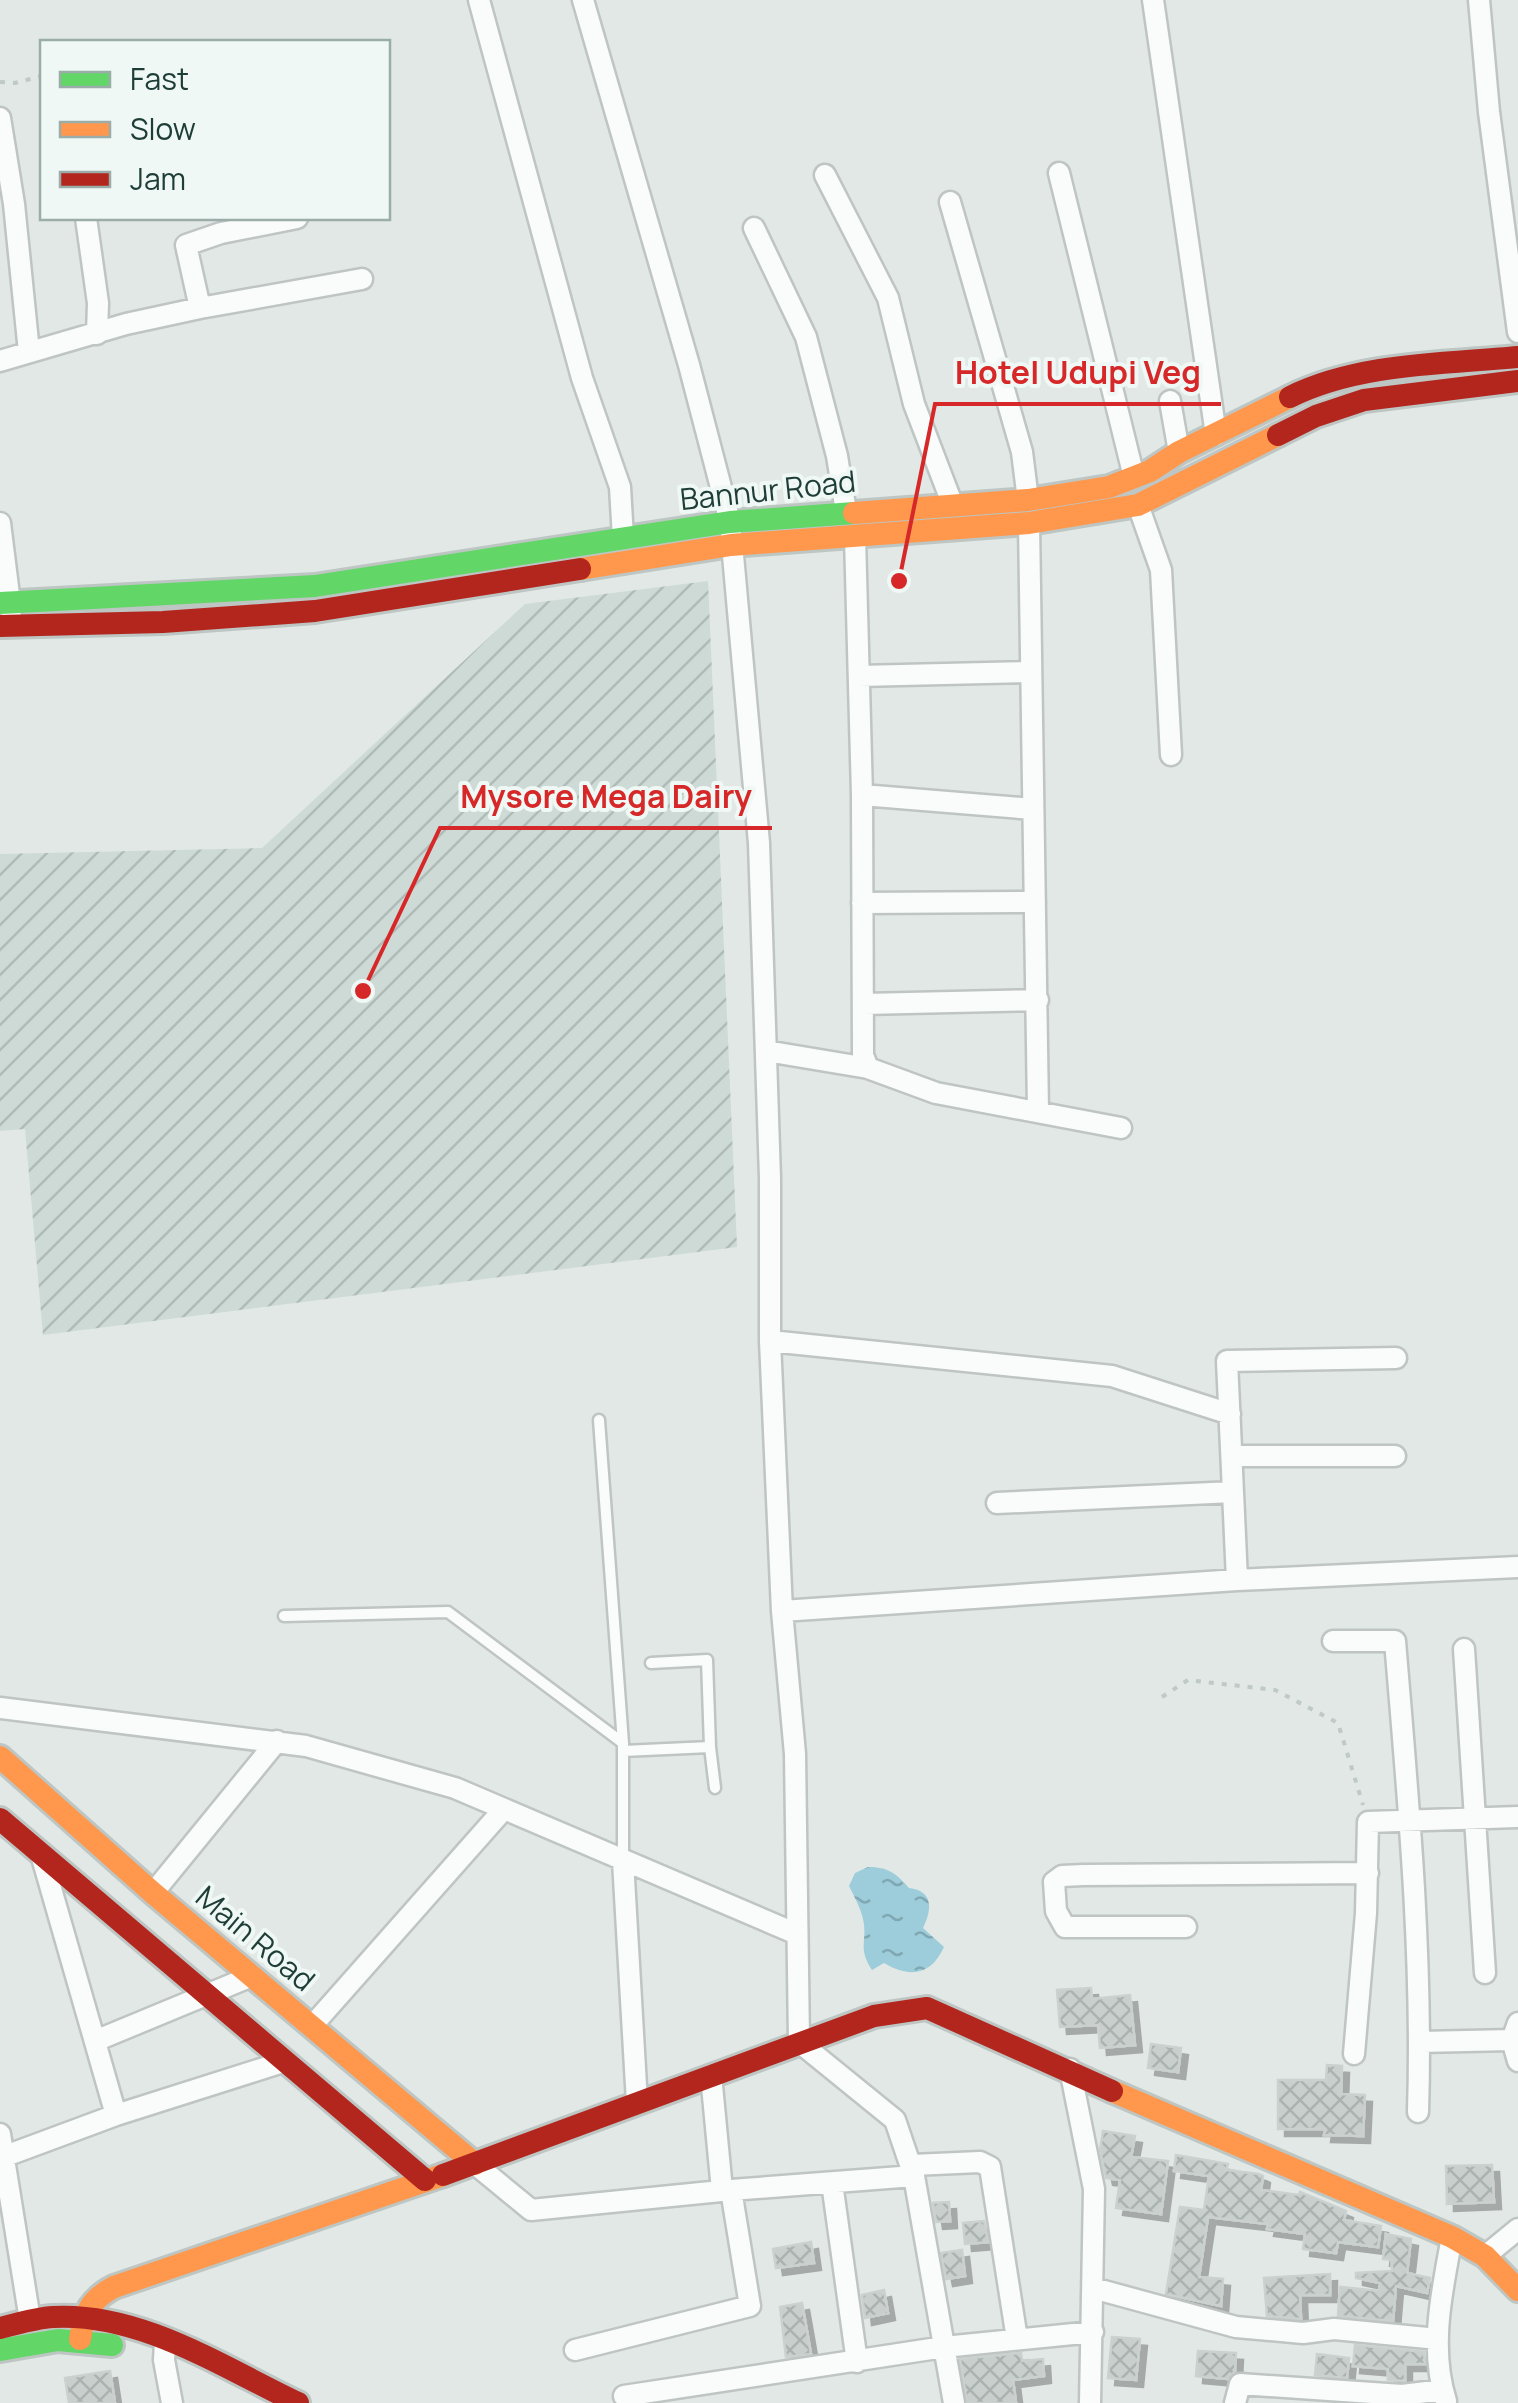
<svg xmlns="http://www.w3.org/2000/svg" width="1518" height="2403" font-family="Manrope,sans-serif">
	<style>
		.industrial { fill: url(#industrial-furrows) }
		.water { fill: url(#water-ripples) }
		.building { fill: url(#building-cross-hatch); stroke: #cad1cf; stroke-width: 2.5; filter: url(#shadow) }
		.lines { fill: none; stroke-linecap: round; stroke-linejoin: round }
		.lane-casing { stroke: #bec5c3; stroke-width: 15 }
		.street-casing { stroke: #bec5c3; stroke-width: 25 }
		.fast-casing { stroke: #bdc6c3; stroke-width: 28 }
		.slow-casing { stroke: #bdc6c3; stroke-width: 28 }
		.jam-casing { stroke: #bdc6c3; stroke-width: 28 }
		.path { stroke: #bfc9c6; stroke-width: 4; stroke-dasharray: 5 8; stroke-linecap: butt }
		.lane { stroke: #fafcfb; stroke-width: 10 }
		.street { stroke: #fafcfb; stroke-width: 20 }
		.fast { stroke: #63d668; stroke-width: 22 }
		.slow { stroke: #ff974d; stroke-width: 22 }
		.jam { stroke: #b3261e; stroke-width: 22 }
		.labels { text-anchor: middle; stroke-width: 8; stroke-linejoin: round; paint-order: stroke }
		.street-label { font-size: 30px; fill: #1e3d37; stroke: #eff8f4 }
		.leader { fill: none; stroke: #d62828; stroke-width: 4 }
		.callout-dot { fill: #d62828; stroke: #eff8f4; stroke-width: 4 }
		.callout-label { font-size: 32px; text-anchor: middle; font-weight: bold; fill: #d62828; stroke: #eff8f4; stroke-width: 8; stroke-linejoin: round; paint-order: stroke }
	</style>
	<defs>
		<pattern id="industrial-furrows" width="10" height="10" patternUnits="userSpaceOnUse" patternTransform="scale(2.5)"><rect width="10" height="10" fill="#cedad6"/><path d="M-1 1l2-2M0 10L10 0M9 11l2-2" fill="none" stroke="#b0bcb8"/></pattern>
		<pattern id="water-ripples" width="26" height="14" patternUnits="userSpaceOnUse" patternTransform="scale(2.5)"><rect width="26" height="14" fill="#9dcddb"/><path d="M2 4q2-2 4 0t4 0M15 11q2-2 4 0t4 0" fill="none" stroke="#7fa8b2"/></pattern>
		<pattern id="building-cross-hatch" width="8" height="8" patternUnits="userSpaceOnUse" patternTransform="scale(2.5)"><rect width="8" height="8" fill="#c8cfcd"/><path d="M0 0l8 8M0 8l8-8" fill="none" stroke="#abb3b1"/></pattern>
		<filter id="shadow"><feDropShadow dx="7" dy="7" stdDeviation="0" flood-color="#0004"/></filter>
	</defs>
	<rect width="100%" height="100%" fill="#e1e8e6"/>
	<!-- industrial -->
	<path class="industrial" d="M708 581 737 1247 43 1335 25 1129 0 1131V854L262 848 525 604Z"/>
	<!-- water -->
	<path class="water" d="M868 1867C888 1867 896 1873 909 1888 934 1891 932 1910 923 1928L944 1947C931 1976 909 1978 884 1963L872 1970C857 1947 868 1941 863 1919 861 1909 854 1896 849 1886L855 1873Z"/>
	<!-- building -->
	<path class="building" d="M1091 1988 1092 1999 1130 1995 1135 2045 1100 2048 1098 2025 1060 2027 1057 1990Z
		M1151 2044 1181 2048 1178 2072 1148 2068Z
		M1327 2065 1342 2066 1341 2094 1365 2095 1363 2136 1324 2135 1325 2129H1278V2080H1326Z
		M1103 2131 1135 2136 1131 2157 1168 2161 1161 2214 1116 2208 1120 2180 1106 2178 1100 2150Z
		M1176 2155 1228 2164 1226 2170 1259 2174 1263 2176 1261 2190 1299 2195 1300 2192 1346 2211 1344 2220 1381 2226 1378 2247 1338 2242 1336 2253 1303 2249 1305 2234 1267 2229 1268 2224 1208 2217 1199 2277 1223 2279 1221 2306 1166 2294 1180 2207 1204 2210 1209 2176 1174 2171Z
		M1492 2165 1494 2202 1447 2204 1446 2166Z
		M949 2202 950 2221 936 2222 933 2203Z
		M984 2221 988 2242 965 2244 963 2223Z
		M1386 2234 1411 2239 1407 2273 1430 2278 1427 2293 1396 2286 1393 2321 1338 2316 1340 2287 1379 2291 1380 2283 1356 2278V2273L1392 2271V2260L1383 2259Z
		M811 2242 814 2263 776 2268 773 2249Z
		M962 2250 965 2276 946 2279 941 2253Z
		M1330 2274V2295H1300L1301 2319 1267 2316 1264 2278Z
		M884 2290 888 2313 865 2318 862 2295Z
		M802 2303 811 2354 786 2357 780 2307Z
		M1112 2337 1140 2339 1136 2380 1108 2378Z
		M1355 2345 1424 2352 1425 2364H1405V2381L1388 2380V2369L1353 2366Z
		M1198 2351 1236 2353 1235 2371 1228 2379 1196 2376Z
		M1021 2353 1022 2361 1043 2359 1044 2376 1013 2380 1016 2403H967L960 2359Z
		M1317 2354 1349 2358 1347 2378 1315 2375Z
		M110 2371 115 2403H69L65 2378Z"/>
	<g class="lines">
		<defs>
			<path id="lane" d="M599 1420 623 1743V1859
				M284 1616 448 1612 623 1743
				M710 1747 715 1788
				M623 1751 710 1747 707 1660 651 1663"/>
			<path id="street" d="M479 0 582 378 620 487 623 538
				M583 0 689 365 730 522 759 843 770 1178V1341L782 1611 795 1754 799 2042 895 2120 914 2176 954 2403
				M1153 0 1216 435
				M1479 0 1489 112 1518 332
				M0 118 14 204 29 352
				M1059 173 1134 477
				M825 175 888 298 914 404 952 503
				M950 202 1022 452 1028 500
				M86 218 98 303 97 334
				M754 228 806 337 837 456 846 512
				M200 308 362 279
				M0 361 126 324 200 308 186 245 221 233 297 218
				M1170 401 1179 452
				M1138 505 1161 570 1171 755
				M0 523 11 611
				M1029 523 1038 1111
				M855 537 862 795 863 1055 868 1068 936 1093 1121 1128
				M859 676 1031 672
				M862 795 1033 809
				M862 903 1035 902
				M864 1004 1038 1000
				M766 1051 868 1068
				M770 1341 1112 1376 1230 1414
				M1233 1456H1395
				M997 1503 1233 1492
				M1237 1580 1227 1361 1396 1358
				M782 1611 1237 1580 1518 1567
				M1333 1641H1395C1408 1798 1423 1955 1418 2112
				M1464 1649 1485 1973
				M0 1708 306 1746 455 1788 797 1934
				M41 1854 116 2115
				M623 1861 637 2103
				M153 1893 277 1741
				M1186 1927H1065L1056 1911 1054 1882 1062 1876 1083 1875 1368 1873
				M1518 2023 1512 2040 1518 2061
				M312 2026 503 1810
				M95 2041 252 1976
				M1420 2042 1512 2040
				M1354 2054 1366 1913 1368 1822 1518 1817
				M1070 2069 1094 2189 1090 2403
				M711 2075 722 2190
				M0 2134 30 2320
				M0 2158 116 2115 286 2061
				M475 2164 531 2210 731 2190 914 2176
				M912 2165 980 2162 990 2167 1017 2339
				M832 2183 857 2362
				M1485 2256 1518 2229
				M1093 2288 1236 2327 1303 2333 1334 2329 1438 2339
				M165 2342 164 2360 172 2403
				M575 2350 750 2306 731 2190
				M624 2396 944 2347 1093 2332
				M1446 2401C1429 2348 1442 2290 1452 2237
				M1235 2403 1240 2384 1402 2395 1443 2390"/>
			<path id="fast" d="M0 603 315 586 730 522 854 513
				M0 2350 58 2340 112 2345"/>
			<path id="slow" d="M854 513 1028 500 1109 487 1150 471 1179 452 1290 397
				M580 569 731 545 1029 523 1138 505 1278 435
				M0 1757 153 1893 475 2164
				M1112 2091 1452 2237 1485 2256 1518 2290
				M80 2339C84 2313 91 2299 114 2287L443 2175"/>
			<path id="jam" d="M1290 397C1358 363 1444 364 1518 357
				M1278 435 1316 416 1364 400 1518 381
				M0 626 163 622 315 611 580 569
				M0 1819 425 2180
				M443 2175 874 2016 927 2008 1112 2091
				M0 2328C17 2324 35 2318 53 2317 140 2312 222 2367 298 2403"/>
		</defs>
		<!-- lane casing -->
		<use href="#lane" class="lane-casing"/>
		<!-- street casing -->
		<use href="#street" class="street-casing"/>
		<!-- fast casing -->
		<use href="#fast" class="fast-casing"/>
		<!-- slow casing -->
		<use href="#slow" class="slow-casing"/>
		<!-- jam casing -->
		<use href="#jam" class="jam-casing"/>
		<!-- path -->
		<path class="path" d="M0 82 15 83 42 76
			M1162 1697 1188 1680 1275 1690 1338 1723 1363 1805"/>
		<!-- lane -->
		<use href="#lane" class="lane"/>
		<!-- street -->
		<use href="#street" class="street"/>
		<!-- fast -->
		<use href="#fast" class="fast"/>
		<!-- slow -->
		<use href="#slow" class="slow"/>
		<!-- jam -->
		<use href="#jam" class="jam"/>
	</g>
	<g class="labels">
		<!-- street labels -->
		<g class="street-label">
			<text transform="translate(768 491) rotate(-6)" y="10">Bannur Road</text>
			<text transform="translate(255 1939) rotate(40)" y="10">Main Road</text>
		</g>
	</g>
	<!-- callouts -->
	<path class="leader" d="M899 581L935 404H1221M363 991L440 828H772"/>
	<g class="callout-dot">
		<circle cx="899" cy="581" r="10"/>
		<circle cx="363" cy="991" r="10"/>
	</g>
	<g class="callout-label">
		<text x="1078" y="384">Hotel Udupi Veg</text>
		<text x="606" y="808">Mysore Mega Dairy</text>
	</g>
	<!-- legend -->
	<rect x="40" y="40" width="350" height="180" fill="#eff8f4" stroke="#9bada8" stroke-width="2.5"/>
	<rect x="60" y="72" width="50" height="15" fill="#63d668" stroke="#9bada8" stroke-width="2.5"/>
	<text x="130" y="90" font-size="30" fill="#1e3d37">Fast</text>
	<rect x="60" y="122" width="50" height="15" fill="#ff974d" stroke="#9bada8" stroke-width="2.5"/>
	<text x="130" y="140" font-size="30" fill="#1e3d37">Slow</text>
	<rect x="60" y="172" width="50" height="15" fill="#b3261e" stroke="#9bada8" stroke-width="2.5"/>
	<text x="130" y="190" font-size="30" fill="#1e3d37">Jam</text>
</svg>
